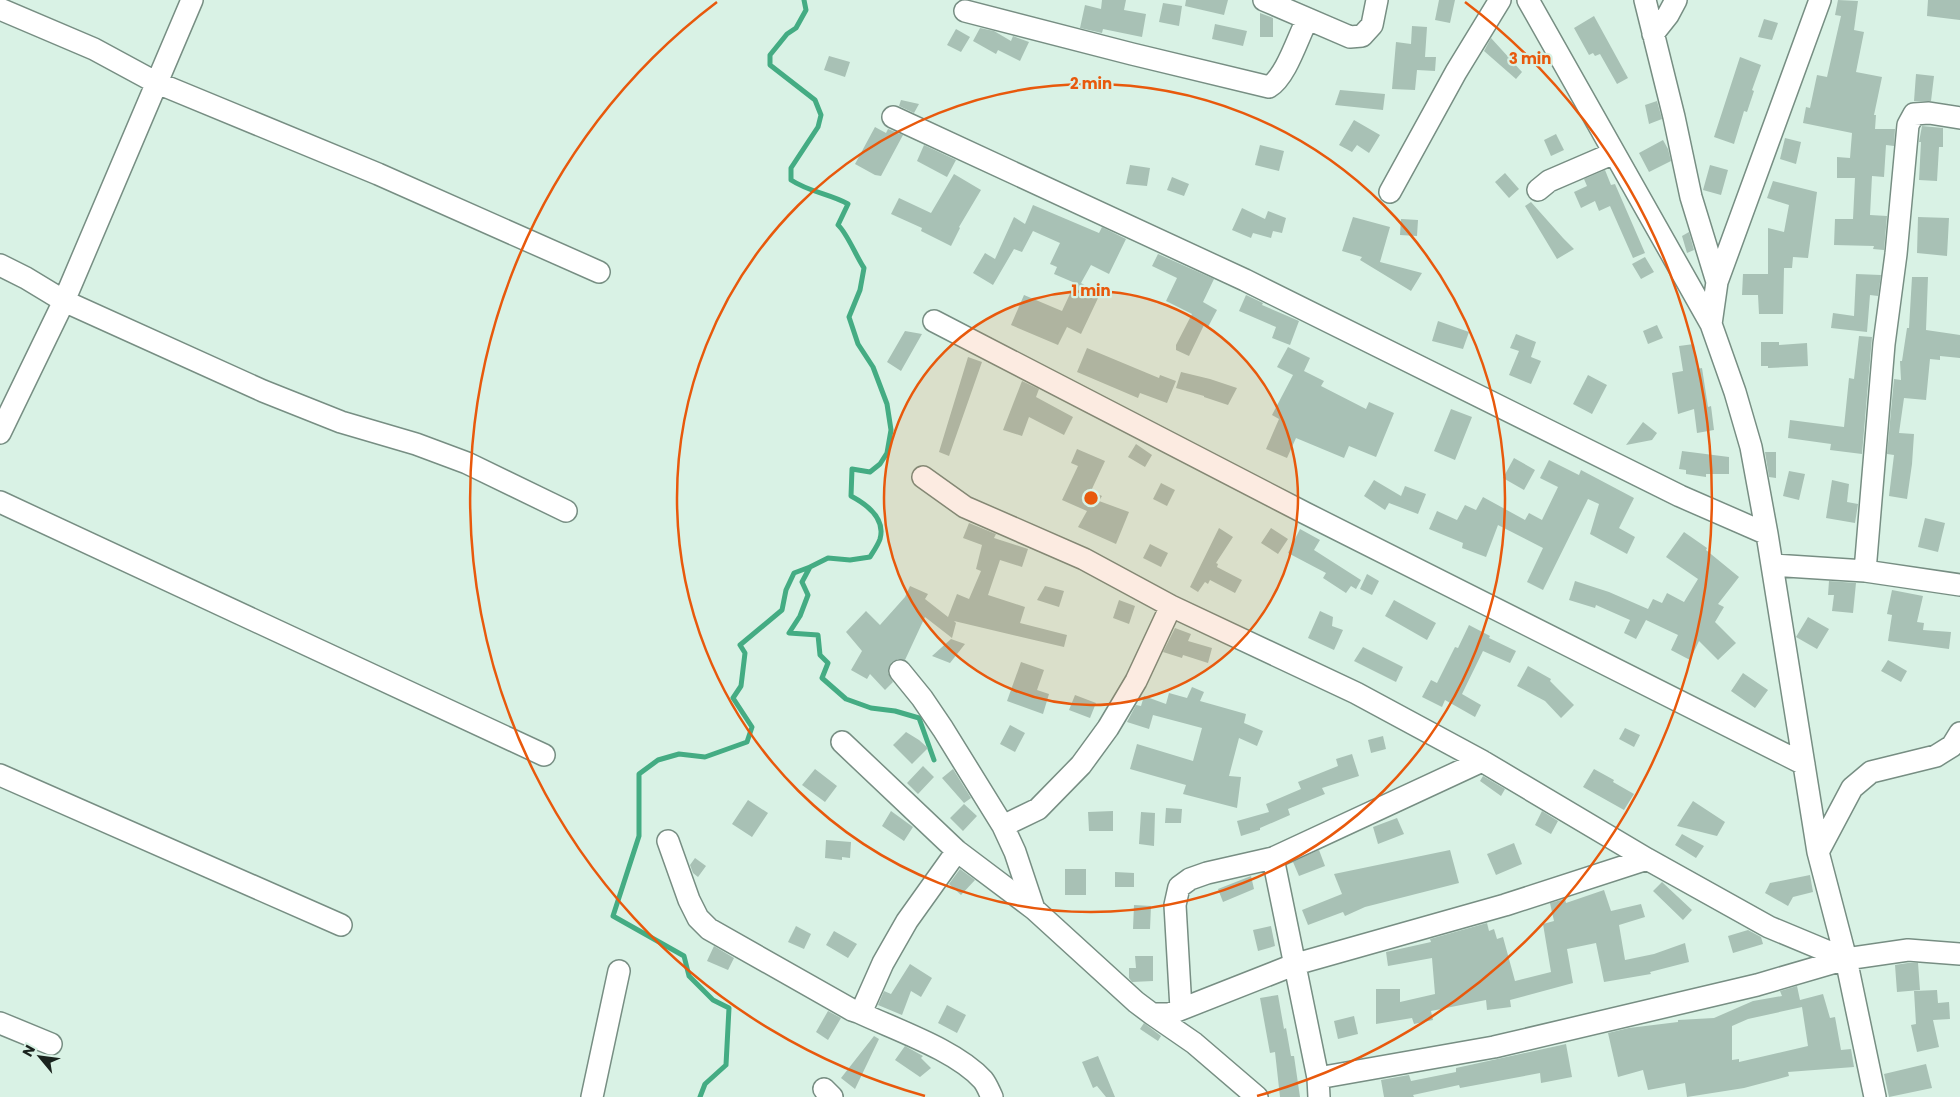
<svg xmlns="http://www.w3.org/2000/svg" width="1960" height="1097" font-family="Poppins,sans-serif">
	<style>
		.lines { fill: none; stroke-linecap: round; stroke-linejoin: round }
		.stream { stroke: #44ac83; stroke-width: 5 }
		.building { fill: #a8c1b5; fill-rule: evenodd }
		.minor-casing { stroke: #778e83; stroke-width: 24 }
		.minor { stroke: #fff; stroke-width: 21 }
		.ring { fill: none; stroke: #e8590c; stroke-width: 2.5 }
		.centre { fill: #e8590c; stroke: #d9f2e5; stroke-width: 2.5 }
		.ring-label { font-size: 15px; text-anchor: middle; font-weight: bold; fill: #e8590c; stroke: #d9f2e5; stroke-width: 4.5; stroke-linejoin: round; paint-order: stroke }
	</style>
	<rect width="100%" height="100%" fill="#d9f2e5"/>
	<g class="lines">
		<!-- stream -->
		<path class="stream" d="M804 0 806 10 796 28 787 34 770 55V65L815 100 821 115 818 127 791 168V180C809 192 830 194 848 204L838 225C847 233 856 256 864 268L860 290 849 317 858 344 873 367 887 404 891 430 887 453 880 464 870 472 852 469 851 496C866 504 886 518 880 539 878 545 873 552 870 557L850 560 828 558 810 567 802 582 808 595 800 616 789 633 818 635 820 655 828 663 822 678 846 699 871 708 895 711 919 718 934 760
			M700 1097 705 1084 726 1065 729 1008 713 1000 689 976 684 956 613 916 639 836V774L658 760 679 754 705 757 747 742 752 727 733 698 741 686 745 653 740 645 782 610 786 590 794 573 810 567"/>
	</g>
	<!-- building -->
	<path class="building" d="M1102 0H1126L1124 10 1146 14 1142 37 1103 29 1102 33 1080 28 1085 5 1101 9Z
		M1186 0H1228L1224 15 1185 6Z
		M1439 0H1455L1450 23 1435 20Z
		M1838 0 1858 1 1854 30 1864 32 1856 72 1882 77 1874 115H1876L1875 129H1895L1894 146 1886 145 1884 177 1872 176 1870 215 1887 216 1884 250 1873 249 1874 246 1834 245 1835 219H1853L1855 178H1837V157L1850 158 1852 133 1803 123 1806 107 1810 108 1817 75 1827 77 1841 16 1835 15Z
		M1928 0H1960V20L1927 16Z
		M1163 3 1182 6 1179 26 1159 22Z
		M1260 13 1273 18V37H1260Z
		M1594 16 1628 78 1617 84 1600 54 1595 56 1593 53 1589 55 1574 28Z
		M1764 19 1778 23 1772 40 1758 37Z
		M1215 24 1247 31 1243 46 1212 39Z
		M1412 26 1427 27 1425 57H1436L1435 71 1417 70 1415 90 1392 89 1396 42 1411 44Z
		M980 28 994 31 1011 41 1013 36 1029 42 1020 61 998 50 996 54 973 41Z
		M956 29 970 37 961 52 947 45Z
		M1491 38 1522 72 1516 79 1484 51Z
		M829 56 850 62 845 77 824 70Z
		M1740 57 1761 65 1752 90 1754 91 1747 112 1744 111 1734 144 1714 137Z
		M1916 74 1934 76 1931 101H1914Z
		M1340 90 1385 94 1383 110 1335 105Z
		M901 100 919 104 914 113 899 106Z
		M1657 101 1662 119 1649 124 1645 105Z
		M1354 120 1380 135 1369 153 1357 145 1352 152 1339 145Z
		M1922 126 1943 128V147H1939L1937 181 1919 180 1921 142H1919Z
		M875 127 886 133 888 129 903 135 881 176 875 175 855 164Z
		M1556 134 1564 150 1551 156 1544 140Z
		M1785 138 1801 142 1796 164 1780 159Z
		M1663 140 1668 149 1671 161 1649 172 1639 153Z
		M924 145 956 160 947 177 917 161Z
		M1260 145 1284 151 1279 171 1255 165Z
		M1130 165 1150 168 1147 186 1126 184Z
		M1710 165 1728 170 1721 195 1703 190Z
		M1605 170 1611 185 1615 184 1645 253 1633 258 1610 206 1599 211 1595 201 1581 208 1574 192 1587 186 1584 179Z
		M1505 173 1519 189 1509 198 1495 182Z
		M954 174 981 190 959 227 960 228 951 246 921 231 922 228 891 214 899 198 931 213Z
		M1172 177 1189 184 1184 196 1167 190Z
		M1773 181 1817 192 1808 258 1793 257 1792 268H1784L1783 314H1759L1758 295H1742L1743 274H1768V228L1784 232 1789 205 1767 198Z
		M1531 202 1563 238 1574 249 1557 259 1525 206Z
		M1033 205 1099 233 1102 227 1126 239 1109 274 1091 265 1081 283 1100 294 1081 334 1067 327 1058 345 1011 325 1024 295 1062 311 1075 283 1054 274 1057 267 1050 264 1060 243 1033 231 1022 252 1014 249 993 285 973 273 985 253 995 259 1014 217 1025 224Z
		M1242 208 1265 219 1268 211 1286 218 1282 233 1273 231 1271 238 1253 233 1251 238 1232 230Z
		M1353 217 1390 227 1380 262 1422 273 1411 291 1360 260 1362 257 1342 251Z
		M1918 217 1949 218 1947 256 1917 253Z
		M1401 219 1418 220 1417 236 1400 235Z
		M1689 232 1694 250 1687 253 1682 236Z
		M1158 254 1214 279 1203 302 1217 310 1208 327 1204 325 1189 356 1176 350V345L1192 314 1166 301 1177 278 1152 266Z
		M1645 257 1654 272 1641 279 1632 264Z
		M1856 274 1881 275 1878 296 1870 295 1867 332 1831 328 1833 313 1854 316Z
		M1912 277H1928L1926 330 1960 335V358L1940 356V360L1930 359 1926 400 1904 398 1899 433 1914 434 1912 464 1907 499 1889 496 1894 455 1887 454 1894 379 1901 380 1900 361H1902L1907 328H1909Z
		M1246 295 1263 303 1262 305 1299 321 1290 345 1272 338 1276 327 1239 311Z
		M1438 321 1469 332 1463 349 1432 341Z
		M1657 325 1663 338 1648 344 1643 331Z
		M905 331 922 334 901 371 887 362Z
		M1516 334 1536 342 1531 357 1541 361 1531 384 1509 375 1519 351 1510 348Z
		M1859 336 1872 337 1862 454 1830 450 1831 444 1788 438 1790 420 1844 427 1849 378 1854 379Z
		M1761 342H1779V345L1807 343 1808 366 1768 368V366H1761Z
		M1694 344 1697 369 1702 368 1708 407 1711 406 1714 430 1697 433 1694 409 1678 414 1672 373 1683 371 1679 346Z
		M1288 347 1310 358 1304 371 1324 381 1321 386 1366 409 1369 402 1394 413 1376 457 1349 446 1344 458 1296 438 1287 458 1266 449 1279 419 1272 415 1293 375 1277 367Z
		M1087 348 1159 378 1160 375 1176 381 1167 403 1140 393 1138 398 1077 372Z
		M968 357 982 362 949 456 939 452Z
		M1181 372 1210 379 1237 388 1228 405 1204 397V396L1176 388Z
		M1588 375 1607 385 1592 414 1573 404Z
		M1022 381 1039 389 1036 397 1073 417 1064 435 1029 417 1022 436 1003 430Z
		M1451 409 1472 417 1455 460 1434 451Z
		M1643 422 1657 433 1652 440 1626 445Z
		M1136 444 1152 455 1145 467 1128 457Z
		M1077 449 1105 461 1091 491 1102 496 1099 501 1129 512 1116 544 1078 527 1087 511 1062 500 1078 466 1071 463Z
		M1682 451 1729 457V474H1706V477L1686 474V470L1679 469Z
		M1765 452H1776V478L1769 477Z
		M1514 458 1535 470 1524 490 1503 478Z
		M1549 460 1579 475 1581 470 1634 498 1619 528 1635 537 1627 554 1590 534 1599 504 1588 499 1543 590 1527 582 1543 548 1498 525 1486 557 1462 548 1463 543 1429 529 1437 511 1457 520 1465 505 1476 510 1483 497 1525 520 1529 513 1542 520 1558 487 1540 478Z
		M1789 471 1805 474 1799 500 1783 496Z
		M1374 480 1401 496 1405 486 1426 494 1418 514 1389 503 1385 510 1364 496Z
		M1832 480 1849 484 1847 502 1858 504 1855 523 1826 518Z
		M1161 483 1175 490 1167 506 1153 499Z
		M1925 518 1945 523 1938 552 1918 547Z
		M969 523 996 534 994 538 1028 549 1022 567 1000 560 988 595 1025 607 1020 623 1067 635 1064 647 954 621 956 623 952 638 925 617 905 660 898 659 892 662 889 666 888 673 893 682 885 690 870 674 867 679 851 670 862 651 846 632 866 611 880 625 905 597 910 586 928 594 925 599 948 617 957 594 969 599 981 571 976 569 982 545 963 538Z
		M1219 528 1233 537 1216 563 1218 564 1217 567 1242 580 1235 593 1210 580 1208 584 1205 582 1198 592 1190 587Z
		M1271 528 1288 539 1278 554 1261 543Z
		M1300 529 1320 540 1314 550 1361 580 1356 589 1351 586 1346 593 1323 578 1326 573 1288 553Z
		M1684 532 1707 548 1706 550 1739 577 1718 604 1724 607 1715 622 1736 643 1718 660 1699 641 1690 660 1671 650 1678 635 1646 620 1636 639 1624 633 1630 620 1596 605 1595 608 1569 600 1575 581 1609 592 1648 609 1653 599 1662 603 1667 593 1684 602 1698 579 1666 557Z
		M1150 544 1168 553 1161 567 1143 558Z
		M1367 574 1379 581 1372 595 1360 589Z
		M1829 581 1856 583 1853 613 1832 611 1834 595H1828Z
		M1045 586 1064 591 1059 607 1037 600Z
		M1892 590 1923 596 1917 622 1924 623 1923 630 1951 632 1949 649 1888 641 1892 615 1887 614Z
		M1119 600 1135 606 1129 624 1113 618Z
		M1394 600 1436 623 1427 640 1385 616Z
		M1320 611 1333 617 1332 626 1343 630 1334 650 1308 638Z
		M1808 617 1829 629 1817 649 1796 637Z
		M1469 625 1490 636 1489 638 1516 651 1510 663 1483 651 1462 694 1481 705 1475 717 1445 700 1442 707 1422 697 1431 680 1437 683 1455 647 1458 648Z
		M1175 628 1191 634 1188 641 1212 648 1208 663 1183 655 1182 658 1163 652Z
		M951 639 965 644 950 663 932 656Z
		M1363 647 1403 667 1396 682 1354 661Z
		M1888 660 1907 671 1901 682 1881 671Z
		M1021 662 1044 670 1037 690 1049 694 1043 714 1007 701Z
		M1528 666 1551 679 1550 681 1574 705 1561 718 1545 701 1517 686Z
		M1743 673 1768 690 1755 708 1731 691Z
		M1192 687 1204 692 1200 701 1246 714 1244 723 1263 731 1257 746 1239 738 1229 776 1241 777 1237 808 1183 794 1186 785 1130 769 1137 744 1193 761 1202 728 1153 715 1149 729 1127 722 1136 705 1141 706 1144 696 1166 704 1169 693 1187 698Z
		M1075 695 1096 703 1090 718 1069 710Z
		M1010 725 1025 733 1015 752 1000 744Z
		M1625 728 1640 735 1634 747 1619 739Z
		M906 732 919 740 928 748 912 764 893 745Z
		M1383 736 1386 749 1371 753 1368 740Z
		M1352 754 1359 776 1322 788 1325 794 1288 809 1290 815 1260 828V830L1241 836 1237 821 1269 812 1266 804 1301 789 1298 782 1338 766 1336 759Z
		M923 766 934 777 918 794 907 783Z
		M815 769 837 786 825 802 802 785Z
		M953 769 971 798 964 803 942 778Z
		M1594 769 1614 780 1613 782 1634 794 1624 810 1583 787Z
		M1483 776 1505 789 1501 796 1480 781Z
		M748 800 768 813 752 837 732 824Z
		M1693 801 1725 822 1717 836 1677 826Z
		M964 804 977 816 963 831 950 818Z
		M1166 808 1182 809 1181 823H1165Z
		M891 811 913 827 904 841 882 826Z
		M1113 811V831H1089L1088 812Z
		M1542 811 1558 821 1551 834 1535 825Z
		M1141 812 1155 813 1154 846 1139 844Z
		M1397 818 1404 834 1378 844 1373 827Z
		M1682 834 1704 846 1696 858 1675 845Z
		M826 840 851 842 850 858 842 857V860L825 858Z
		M1514 843 1522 864 1496 875 1487 854Z
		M1319 850 1325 866 1299 876 1293 862Z
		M1450 850 1459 883 1365 907 1345 916 1343 912 1308 925 1302 910 1342 894 1334 874Z
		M695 858 706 866 698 877 693 873 690 865Z
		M960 869 975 880 961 895 949 884Z
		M1065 869H1086V895H1065Z
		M1115 872 1134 873V887H1115Z
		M1810 875 1813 892 1793 897 1788 906 1765 893 1770 883Z
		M1251 876 1254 889 1223 902 1218 889Z
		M1662 882 1692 910 1683 920 1653 891Z
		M1604 890 1611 911 1641 904 1645 917 1619 925 1625 960 1654 954 1685 943 1689 962 1650 972 1651 974 1604 982 1596 943 1567 949 1573 983 1510 1000 1511 1007 1487 1010 1486 1000 1431 1011 1433 1020 1414 1024 1412 1018 1376 1024V989H1400V1002L1435 994 1432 958 1388 966 1386 952 1431 942 1430 939 1487 923 1489 931 1494 929 1497 939 1503 937 1515 981 1551 972 1543 924 1554 921 1550 903 1565 899 1566 903Z
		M1134 905 1151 906 1150 929H1133Z
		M796 926 811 934 804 949 788 942Z
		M1271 926 1275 946 1258 951 1253 930Z
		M1748 930 1761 937 1763 944 1733 953 1728 936Z
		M834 931 857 944 848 958 826 945Z
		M714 946 734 958 728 970 707 961Z
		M1135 956H1153V981L1132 982 1129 978V968H1136Z
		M1908 963H1918L1920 990 1897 992 1895 965Z
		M910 964 932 978 921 997 911 991 902 1015 878 1005 884 991 891 994Z
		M1797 986 1800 1000 1823 994 1830 1018 1835 1017 1841 1050 1851 1049 1854 1067 1788 1072 1789 1076 1744 1088 1687 1097 1685 1083 1648 1090 1643 1070 1618 1077 1608 1033 1629 1028 1678 1022V1020L1714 1018 1753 1001 1782 996 1780 991ZM1802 1007 1808 1046 1739 1062V1059L1732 1060V1026L1748 1019Z
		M1937 990 1938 1003 1949 1002 1950 1019 1933 1020 1939 1047 1917 1052 1911 1025 1916 1024 1914 991Z
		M1278 995 1284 1029 1286 1028 1291 1056H1294L1300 1097H1280L1275 1052 1270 1053 1260 998Z
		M947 1005 966 1015 957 1033 938 1023Z
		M828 1011 841 1018 828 1040 816 1032Z
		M1354 1016 1358 1034 1338 1039 1334 1021Z
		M1144 1023 1161 1036 1158 1041 1140 1029Z
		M874 1036 879 1039 855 1089 841 1078Z
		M1566 1044 1572 1077 1541 1083 1540 1073 1460 1088 1459 1085 1413 1095 1414 1097H1384L1381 1080 1409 1075 1411 1081 1456 1072V1068Z
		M905 1046 923 1056 921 1058 931 1068 920 1077 895 1060Z
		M1098 1056 1115 1097H1106L1097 1086 1093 1088 1082 1062Z
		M1926 1064 1932 1088 1889 1097 1884 1074Z"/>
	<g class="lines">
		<defs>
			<path id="minor" d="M1264 0 1350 37 1362 36 1372 25 1377 0
				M1528 0 1711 324 1735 392 1751 447 1767 534 1818 852 1846 959 1875 1097
				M1645 0 1674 117 1691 197 1717 282
				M0 9 94 49 155 82 378 174 599 272
				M965 11 1132 54 1269 87C1286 77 1298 37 1307 20
				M1653 34 1668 15 1676 0
				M893 117 1245 280 1680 496 1767 534
				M1538 190 1549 181 1614 153
				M1390 192 1456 72 1500 0
				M0 265 26 278 64 301 263 391 341 422 416 444 467 463 566 511
				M934 321 1305 513 1804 764
				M1711 324 1717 282 1820 0
				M0 433 64 301 192 0
				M923 477 965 507 1084 559 1171 606 1356 693 1482 761 1647 859 1769 927 1846 959
				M0 502 544 755
				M1772 565 1865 571 1960 585
				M1865 571 1884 344 1896 254 1908 125 1914 114 1929 113 1960 118
				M900 671 922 698 943 729 1003 826 1015 852 1034 909
				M842 742 957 851 1034 909 1136 1002 1152 1014H1169L1296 964 1505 905 1647 859
				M0 775 341 925
				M1003 826 1038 809 1081 765 1108 728 1136 681 1171 606
				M668 841 689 900 698 918 709 929 852 1010 858 1012 863 1008 883 963 907 921 957 851
				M1818 852 1852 788 1871 772 1936 756 1952 746 1960 733
				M1273 858 1318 1078 1319 1097
				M1181 1009 1175 905 1179 887 1190 879 1207 873 1273 858 1482 761
				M858 1012C896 1030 956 1050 983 1080 987 1085 989 1091 992 1097
				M1152 1014 1194 1043 1257 1097
				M0 1023 51 1044
				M1318 1078 1494 1047 1757 985 1846 959 1908 950 1960 954
				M824 1089 832 1097
				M592 1097 619 971"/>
		</defs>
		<!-- minor casing -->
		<use href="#minor" class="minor-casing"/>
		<!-- minor -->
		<use href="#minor" class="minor"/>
	</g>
	<!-- distance rings -->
	<circle cx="1091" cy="498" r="207" fill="#e8590c" fill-opacity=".12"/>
	<g class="ring">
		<circle cx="1091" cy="498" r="207"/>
		<circle cx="1091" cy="498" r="414"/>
		<path d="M925 1096A621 621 0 0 1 717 2M1465 2A621 621 0 0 1 1257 1096"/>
	</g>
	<circle cx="1091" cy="498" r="8" class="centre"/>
	<g class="ring-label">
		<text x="1530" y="64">3 min</text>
		<text x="1091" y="89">2 min</text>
		<text x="1091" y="296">1 min</text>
	</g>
	<!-- north arrow -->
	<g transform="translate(40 1057) rotate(299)" stroke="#d9f2e5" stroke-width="4" paint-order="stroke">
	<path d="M0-4L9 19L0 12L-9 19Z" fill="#1a231e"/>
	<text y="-8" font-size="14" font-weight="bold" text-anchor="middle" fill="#1a231e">N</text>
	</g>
</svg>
